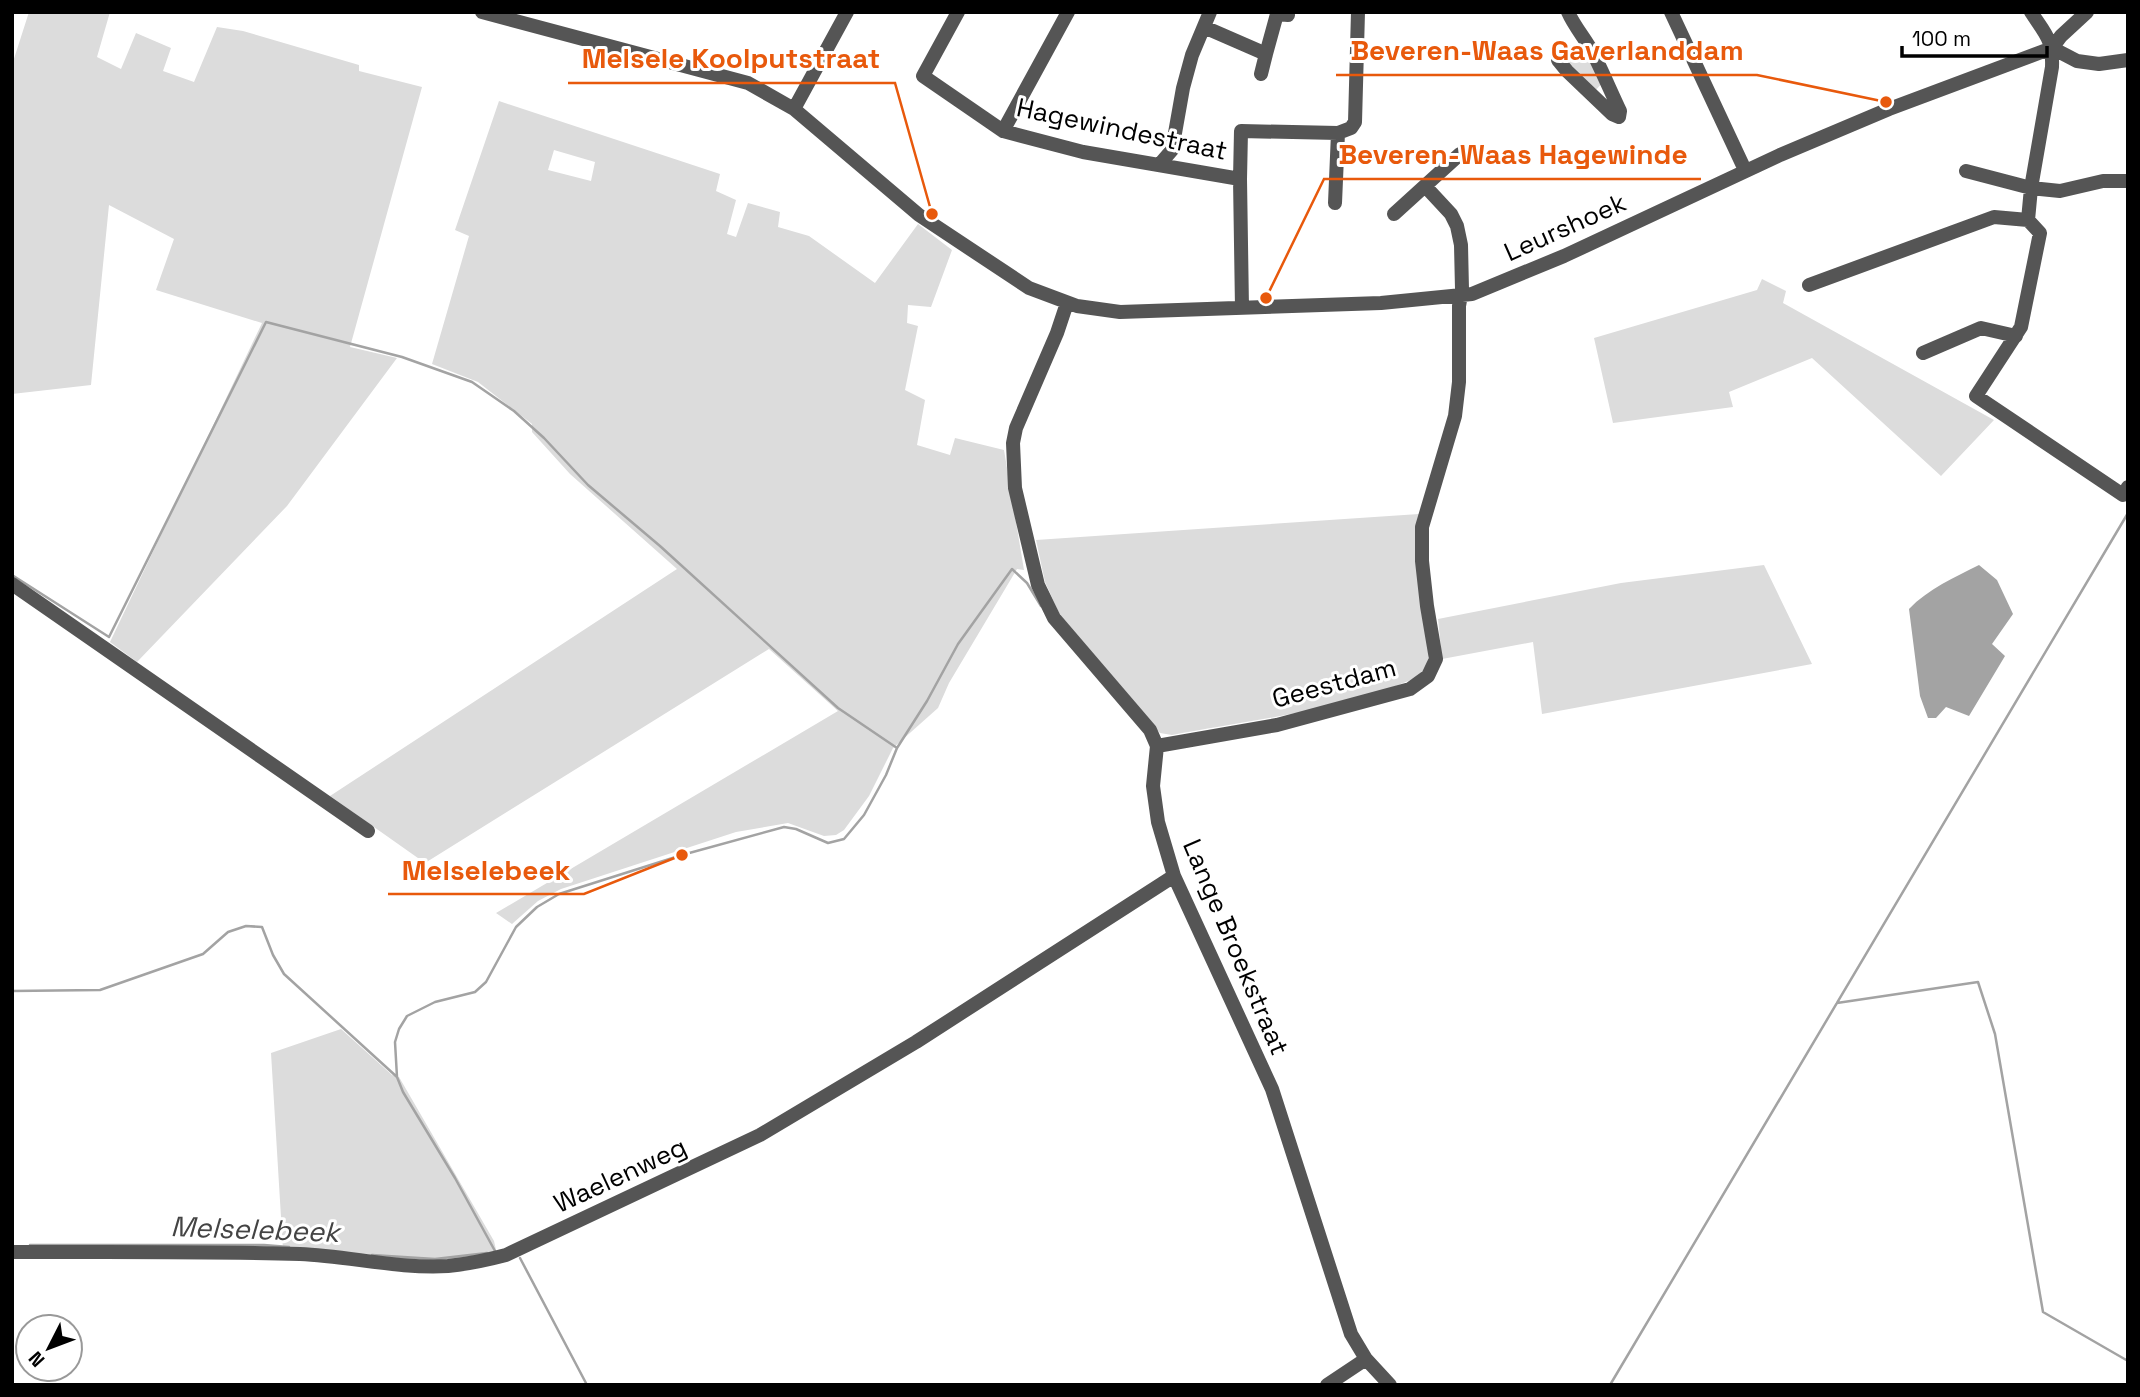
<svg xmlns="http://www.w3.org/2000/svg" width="2140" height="1397" font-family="'Space Grotesk',sans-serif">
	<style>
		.green { fill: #dcdcdc; fill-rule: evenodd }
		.water { fill: #a3a3a3 }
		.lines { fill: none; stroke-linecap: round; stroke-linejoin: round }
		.stream { stroke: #a3a3a3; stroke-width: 2.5 }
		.minor { stroke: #555; stroke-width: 14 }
		.labels { text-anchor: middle; stroke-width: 6; stroke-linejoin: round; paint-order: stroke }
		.street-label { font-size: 26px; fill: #000; stroke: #fff }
		.water-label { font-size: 28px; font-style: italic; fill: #444; stroke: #fff }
		.leader { fill: none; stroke: #e8590c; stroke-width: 2.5 }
		.callout-dot { fill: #e8590c; stroke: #fff; stroke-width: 2.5 }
		.callout-label { font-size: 28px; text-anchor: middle; font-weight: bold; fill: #e8590c; stroke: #fff; stroke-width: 6; stroke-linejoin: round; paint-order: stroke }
	</style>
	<rect width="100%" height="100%" fill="#fff"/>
	<!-- green -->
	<path class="green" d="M29 12H110L97 57 121 69 136 33 171 48 163 71 194 82 217 27 243 31 359 65V71L422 87 350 347 397 358 287 506 137 662 110 642 262 323 156 290 174 239 109 205 91 385 12 394V65Z
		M1571 45 1589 53 1603 82 1595 91 1570 68 1563 48Z
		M499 101 720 174 716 191 736 200 727 234 736 237 748 203 780 212 778 227 809 236 875 283 918 224 952 250 931 307 908 305 907 323 918 326 905 390 925 400 917 445 950 455 955 438 1004 450 1024 570 1017 569 949 683 938 708 893 748 869 796 844 830 836 835 824 836 788 823 736 832 561 889 538 901 512 924 496 913 838 711 769 649 425 863 330 796 677 569 570 474 532 432V424L478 382 432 364 469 236 455 230ZM554 150 595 162 591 181 548 170Z
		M1762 279 1786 291 1783 303 1994 420 1941 476 1812 358 1729 392 1733 407 1613 423 1594 338 1757 290Z
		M1419 514 1429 655 1425 673C1355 709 1250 720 1172 735L1160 733 1060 615 1045 582 1036 540Z
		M1764 565 1812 664 1542 714 1533 642 1442 659 1438 619 1621 583Z
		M341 1029 392 1075 399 1077 494 1241 497 1254 428 1262 283 1250 271 1053Z"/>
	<!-- water -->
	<path class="water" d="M1979 565 1997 580 2013 614 1992 644 2005 656 1969 716 1946 707 1936 718H1928L1920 696 1909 609C1928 589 1955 577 1979 565Z"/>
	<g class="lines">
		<!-- stream -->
		<path class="stream" d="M12 575 109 637 266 322 402 357 472 382 514 411 544 438 588 485 660 546 838 708 897 748
			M12 991 100 990 203 954 228 932 246 926 262 927 273 955 284 974 397 1077 403 1092 455 1178 495 1251
			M1837 1003 1978 982 1995 1034 2043 1312 2128 1361
			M397 1077 395 1042 399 1029 407 1016 435 1002 475 992 486 982 516 927 537 907 559 894 682 855 784 827 796 829 828 843 844 839 864 815 886 775 897 748 927 701 958 644 1012 569 1027 583 1041 606
			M30 1245H264L289 1247
			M372 1255 435 1259 487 1253
			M520 1258 587 1385
			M1610 1385 2128 513"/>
		<!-- minor -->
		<path class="minor" d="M482 12 748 83 794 109 919 215 1029 288 1077 306 1120 312 1381 303 1472 294 1564 256 1780 155 1889 109 2052 48
			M958 12 923 76 1003 131 1083 152 1240 179 1242 308
			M1671 12 1745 170
			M2031 12C2046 35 2053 39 2052 67L2031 188 2060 191 2103 181H2128
			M1204 27 1266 54 1261 74
			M2052 48 2077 61 2099 64 2128 60
			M2052 48 2061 36 2087 12
			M1266 54 1277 14 1288 15
			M1558 60 1567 71 1612 114 1619 117 1620 111C1611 92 1603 73 1594 55 1586 39 1575 28 1568 12
			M794 109 847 12
			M1003 131 1068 12
			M1159 165 1172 150 1183 88 1192 55 1210 12
			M1966 171 2031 188 2028 220
			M1240 179 1241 131 1338 133 1351 128 1355 122 1358 12
			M1335 203 1338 133
			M1394 214 1460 154
			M1809 285 1994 217 2028 220 2040 233 2021 327 1976 396 2123 495 2128 487
			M1067 303 1057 333 1016 428 1013 443 1015 488 1038 585 1054 618 1150 730 1157 746 1153 786 1158 822 1174 876 1272 1089 1351 1334 1366 1359 1390 1385
			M1923 353 1981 328 2016 336
			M12 584 368 831
			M1157 746 1277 725 1410 689 1428 676 1436 659 1427 606 1422 561V527L1455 416 1459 382V306L1462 289 1461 245 1457 226 1451 214 1425 186
			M12 1252C108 1252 204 1251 300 1254 349 1256 399 1269 448 1266 468 1264 487 1260 506 1255L760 1135 916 1042 1174 876
			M1327 1385 1366 1359"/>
	</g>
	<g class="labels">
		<!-- street labels -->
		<g class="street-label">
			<text transform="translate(1122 129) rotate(12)" y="9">Hagewindestraat</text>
			<text transform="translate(1565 227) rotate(-24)" y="9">Leurshoek</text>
			<text transform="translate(1334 683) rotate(-15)" y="9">Geestdam</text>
			<text transform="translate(1236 947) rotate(67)" y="9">Lange Broekstraat</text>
			<text transform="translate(620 1175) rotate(-25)" y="9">Waelenweg</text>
		</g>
		<!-- water labels -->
		<g class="water-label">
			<text transform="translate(255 1229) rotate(2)" y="10">Melselebeek</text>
		</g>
	</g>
	<!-- callouts -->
	<path class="leader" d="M1886 102L1757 75H1336M932 214L895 83H568M1266 298L1324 179H1701M682 855L584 894H388"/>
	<g class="callout-dot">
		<circle cx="1886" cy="102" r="7"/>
		<circle cx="932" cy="214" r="7"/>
		<circle cx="1266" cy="298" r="7"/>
		<circle cx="682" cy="855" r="7"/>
	</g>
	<g class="callout-label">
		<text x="1547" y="60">Beveren-Waas Gaverlanddam</text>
		<text x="731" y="68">Melsele Koolputstraat</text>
		<text x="1513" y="164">Beveren-Waas Hagewinde</text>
		<text x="486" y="880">Melselebeek</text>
	</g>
	<!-- border -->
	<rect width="2140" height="1397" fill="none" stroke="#000000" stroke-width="28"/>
	<!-- north arrow -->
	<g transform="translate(49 1348) rotate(228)"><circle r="33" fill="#ffffff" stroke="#999999" stroke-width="2"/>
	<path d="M0-5L12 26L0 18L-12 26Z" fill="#000000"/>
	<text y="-10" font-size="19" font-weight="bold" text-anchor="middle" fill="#000000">N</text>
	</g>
	<!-- scale -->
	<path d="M1902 46v10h145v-10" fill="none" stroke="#000000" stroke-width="3.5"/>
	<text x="1912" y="46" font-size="21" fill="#000000" stroke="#ffffff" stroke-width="5" paint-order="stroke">100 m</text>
</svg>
